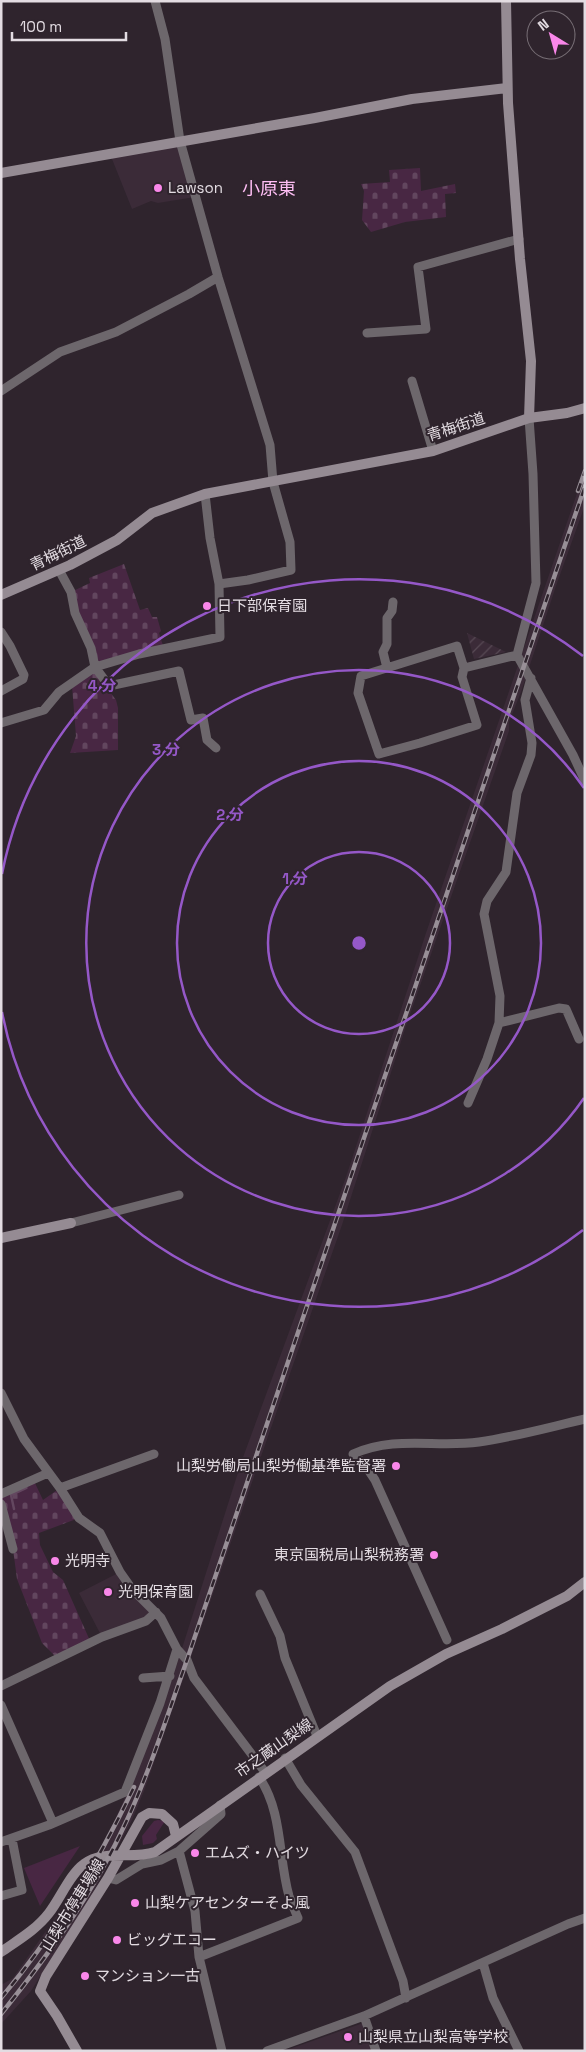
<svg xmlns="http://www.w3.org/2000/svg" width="586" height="2052" font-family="'Space Grotesk','Noto Sans JP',sans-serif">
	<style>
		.built { fill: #3b2b38 }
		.industrial { fill: url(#industrial-furrows) }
		.green { fill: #482743 }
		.cemetery { fill: url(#cemetery-stones) }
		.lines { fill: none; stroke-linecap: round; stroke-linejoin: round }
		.stream { stroke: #634760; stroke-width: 2.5 }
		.street { stroke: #6d676c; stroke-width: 9 }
		.secondary { stroke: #958b93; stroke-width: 10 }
		.rail-casing { stroke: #988f97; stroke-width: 4.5 }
		.rail { stroke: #2f242d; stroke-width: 2.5; stroke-dasharray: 8; stroke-linecap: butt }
		.ring { fill: none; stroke: #9558c8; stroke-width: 2.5 }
		.poi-dot { fill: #f987e9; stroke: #2f242d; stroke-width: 2 }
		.labels { text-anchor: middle; stroke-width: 4; stroke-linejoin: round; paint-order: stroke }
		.poi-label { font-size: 15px; fill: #e3dce2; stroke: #2f242d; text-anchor: start }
		.street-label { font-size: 15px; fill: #e3dce2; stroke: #2f242d }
		.quarter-label { font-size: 18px; fill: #febef4; stroke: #2f242d }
		.centre { fill: #9558c8; stroke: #2f242d; stroke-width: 2.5 }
		.ring-label { font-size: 15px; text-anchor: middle; font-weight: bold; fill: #9558c8; stroke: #2f242d; stroke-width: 4; stroke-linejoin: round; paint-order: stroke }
	</style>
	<defs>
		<pattern id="industrial-furrows" width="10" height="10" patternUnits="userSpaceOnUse" patternTransform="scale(1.25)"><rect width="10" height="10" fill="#3b2b38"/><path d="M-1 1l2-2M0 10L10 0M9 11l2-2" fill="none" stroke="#574954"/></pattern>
		<pattern id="cemetery-stones" width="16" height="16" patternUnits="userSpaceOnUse" patternTransform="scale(1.25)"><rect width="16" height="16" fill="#482743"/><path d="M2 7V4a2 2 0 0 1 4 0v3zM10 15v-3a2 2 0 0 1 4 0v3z" fill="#62465e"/></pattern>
	</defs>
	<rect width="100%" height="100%" fill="#2f242d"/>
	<!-- built -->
	<path class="built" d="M180 141 195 197 158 203 151 201 132 209 110 154Z
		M585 470V505L556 586 521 692 509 722V731L406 1026 342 1225 144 1791 132 1820 91 1896 31 1991 1 2024V1985L13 1978 62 1908 106 1840 131 1784 177 1664 242 1460 346 1177 426 933Z
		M120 1572 156 1612 102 1637 79 1593Z
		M366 2022 375 2051H284Z"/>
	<!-- industrial -->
	<path class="industrial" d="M467 633 506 652 474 659Z"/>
	<!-- green -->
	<path class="green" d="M158 1820 165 1821 156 1835 157 1839 153 1843 143 1845 142 1836 154 1821Z
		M80 1846 40 1906 24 1868Z"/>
	<!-- cemetery -->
	<path class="cemetery" d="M420 168 421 191 455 184 456 193 445 194 446 217 405 222 371 232 362 220 364 191 361 184 390 182 389 170Z
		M124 564 140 610 148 608 152 617H157L161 631 159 633 164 649 100 668 71 592 90 583 89 578Z
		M95 672 116 700 118 708V750L70 753 76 736 72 686Z
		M33 1479 43 1500 60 1488 79 1518 39 1533 40 1545 53 1572 63 1580 91 1643 58 1659 42 1643 17 1579 13 1549 1 1504V1494Z"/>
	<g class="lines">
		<!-- stream -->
		<path class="stream" d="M14 1509 11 1495 26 1488"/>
		<!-- street -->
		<path class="street" d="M155 1 165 39 180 141 218 277 270 445 273 482 290 542 291 570 248 580 219 584
			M367 333 426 329 418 267 519 239
			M412 381 433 451
			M1 391 60 352 116 332 189 294 218 277
			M59 570 71 592 75 613 91 648 95 667 109 686 179 671 191 720 203 718 207 740 216 748
			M1 632 10 646 24 675 23 679 1 691
			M457 646 464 668 462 677 477 725 420 743 379 754 358 693 361 676Z
			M517 655 536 583 533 474 529 418
			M517 655 573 755 585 781
			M387 668 383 652 387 644V618L392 611 393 602
			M464 668 517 655
			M1 723 44 710 59 692 95 667 139 654 220 637 219 584 210 538 205 494
			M499 1023 559 1008 566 1009 579 1039
			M468 1103 487 1059 499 1023 500 996 484 914 487 901 506 872 517 793 531 755 532 743 525 700 531 678
			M71 1223 179 1195
			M1 1393 24 1439 60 1488 79 1518 100 1533 120 1572 132 1589 161 1618 177 1649 187 1660 194 1678 265 1772
			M60 1488 154 1454
			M1 1494 48 1473
			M1 1504 13 1549
			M260 1594 280 1636 285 1658 317 1736
			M447 1640 375 1480 365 1465 353 1454C396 1435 435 1448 479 1442 514 1437 550 1427 585 1419
			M143 1678 170 1676
			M1 1686 102 1637 146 1621 156 1612
			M1 1705 53 1823
			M285 1758 301 1785 355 1852 403 1981 406 1998
			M1 1842 49 1825 125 1792 160 1703 177 1649
			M179 1851 195 1911 199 1957 222 2051
			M108 1878 116 1880 142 1864 161 1860 179 1851 221 1814 220 1805
			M1 1896 22 1890 12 1839
			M199 1957 298 1918C295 1911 292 1904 289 1896 278 1857 283 1812 259 1777
			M483 1963 493 1998 519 2051
			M364 2016 376 2051
			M267 2051 364 2016 568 1924 585 1918"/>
		<!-- secondary -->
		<path class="secondary" d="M506 1 508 103 520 259 531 361 529 418
			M1 173 315 118 412 99 507 88
			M1 595 70 565 117 540 152 513 205 494 433 451 529 418 567 413 585 408
			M1 1238 71 1223
			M1 1952C18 1940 36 1930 49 1913 60 1899 70 1874 84 1864 104 1849 133 1860 155 1852L390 1686 446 1654 502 1629 567 1596 585 1582
			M77 2051 57 2016 40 1991 46 1976 108 1878 142 1817 149 1813 162 1814 173 1824 176 1836"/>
		<defs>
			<path id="rail" d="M578 491 585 471
				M1 1998C55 1934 98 1862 134 1787
				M1 2014C49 1954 95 1891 127 1820 151 1768 168 1713 187 1660L585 486"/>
		</defs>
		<!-- rail casing -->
		<use href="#rail" class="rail-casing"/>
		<!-- rail -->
		<use href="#rail" class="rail"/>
	</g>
	<!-- distance rings -->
	<g class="ring">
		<circle cx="359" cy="943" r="91"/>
		<circle cx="359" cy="943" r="182"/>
		<path d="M584 1098A273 273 0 1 1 584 788"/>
		<path d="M583 1230A364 364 0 0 1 2 1012M2 874A364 364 0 0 1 583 656"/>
	</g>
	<!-- markers -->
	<g class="poi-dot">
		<circle cx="158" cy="188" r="5"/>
		<circle cx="207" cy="606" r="5"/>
		<circle cx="396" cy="1466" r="5"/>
		<circle cx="434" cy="1555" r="5"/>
		<circle cx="55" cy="1561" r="5"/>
		<circle cx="108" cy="1592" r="5"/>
		<circle cx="195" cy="1853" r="5"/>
		<circle cx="135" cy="1903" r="5"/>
		<circle cx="117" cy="1940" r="5"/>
		<circle cx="85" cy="1976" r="5"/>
		<circle cx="348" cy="2037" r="5"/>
	</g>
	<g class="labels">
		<!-- poi labels -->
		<g class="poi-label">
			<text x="168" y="193">Lawson</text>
			<text x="217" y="611">日下部保育園</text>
			<text x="386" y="1471" text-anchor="end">山梨労働局山梨労働基準監督署</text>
			<text x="424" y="1560" text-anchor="end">東京国税局山梨税務署</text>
			<text x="65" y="1566">光明寺</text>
			<text x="118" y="1597">光明保育園</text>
			<text x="205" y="1858">エムズ・ハイツ</text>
			<text x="145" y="1908">山梨ケアセンターそよ風</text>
			<text x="127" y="1945">ビッグエコー</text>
			<text x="95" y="1981">マンション一古</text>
			<text x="358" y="2042">山梨県立山梨高等学校</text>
		</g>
		<!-- street labels -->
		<g class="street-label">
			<text transform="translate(456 427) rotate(-18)" y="5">青梅街道</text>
			<text transform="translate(58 553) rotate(-26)" y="5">青梅街道</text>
			<text transform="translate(274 1748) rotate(-35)" y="5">市之蔵山梨線</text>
			<text transform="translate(73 1905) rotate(-58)" y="5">山梨市停車場線</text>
		</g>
		<!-- quarter labels -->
		<g class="quarter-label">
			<text x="269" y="195">小原東</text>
		</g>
	</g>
	<circle cx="359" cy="943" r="8" class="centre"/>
	<g class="ring-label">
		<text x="102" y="691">4 分</text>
		<text x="166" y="755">3 分</text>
		<text x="230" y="820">2 分</text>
		<text x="295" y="884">1 分</text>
	</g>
	<!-- border -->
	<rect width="586" height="2052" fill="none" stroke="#e3dce2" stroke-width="5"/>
	<!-- north arrow -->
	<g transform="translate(551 35) rotate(323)"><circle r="24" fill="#2f242d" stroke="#776e75"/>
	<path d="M0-4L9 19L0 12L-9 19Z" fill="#f987e9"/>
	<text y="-8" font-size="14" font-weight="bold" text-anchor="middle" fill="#e3dce2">N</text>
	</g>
	<!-- scale -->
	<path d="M12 32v8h114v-8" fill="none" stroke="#e3dce2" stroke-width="2.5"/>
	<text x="20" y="32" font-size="15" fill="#e3dce2" stroke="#2f242d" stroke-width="4" paint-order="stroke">100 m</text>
</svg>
